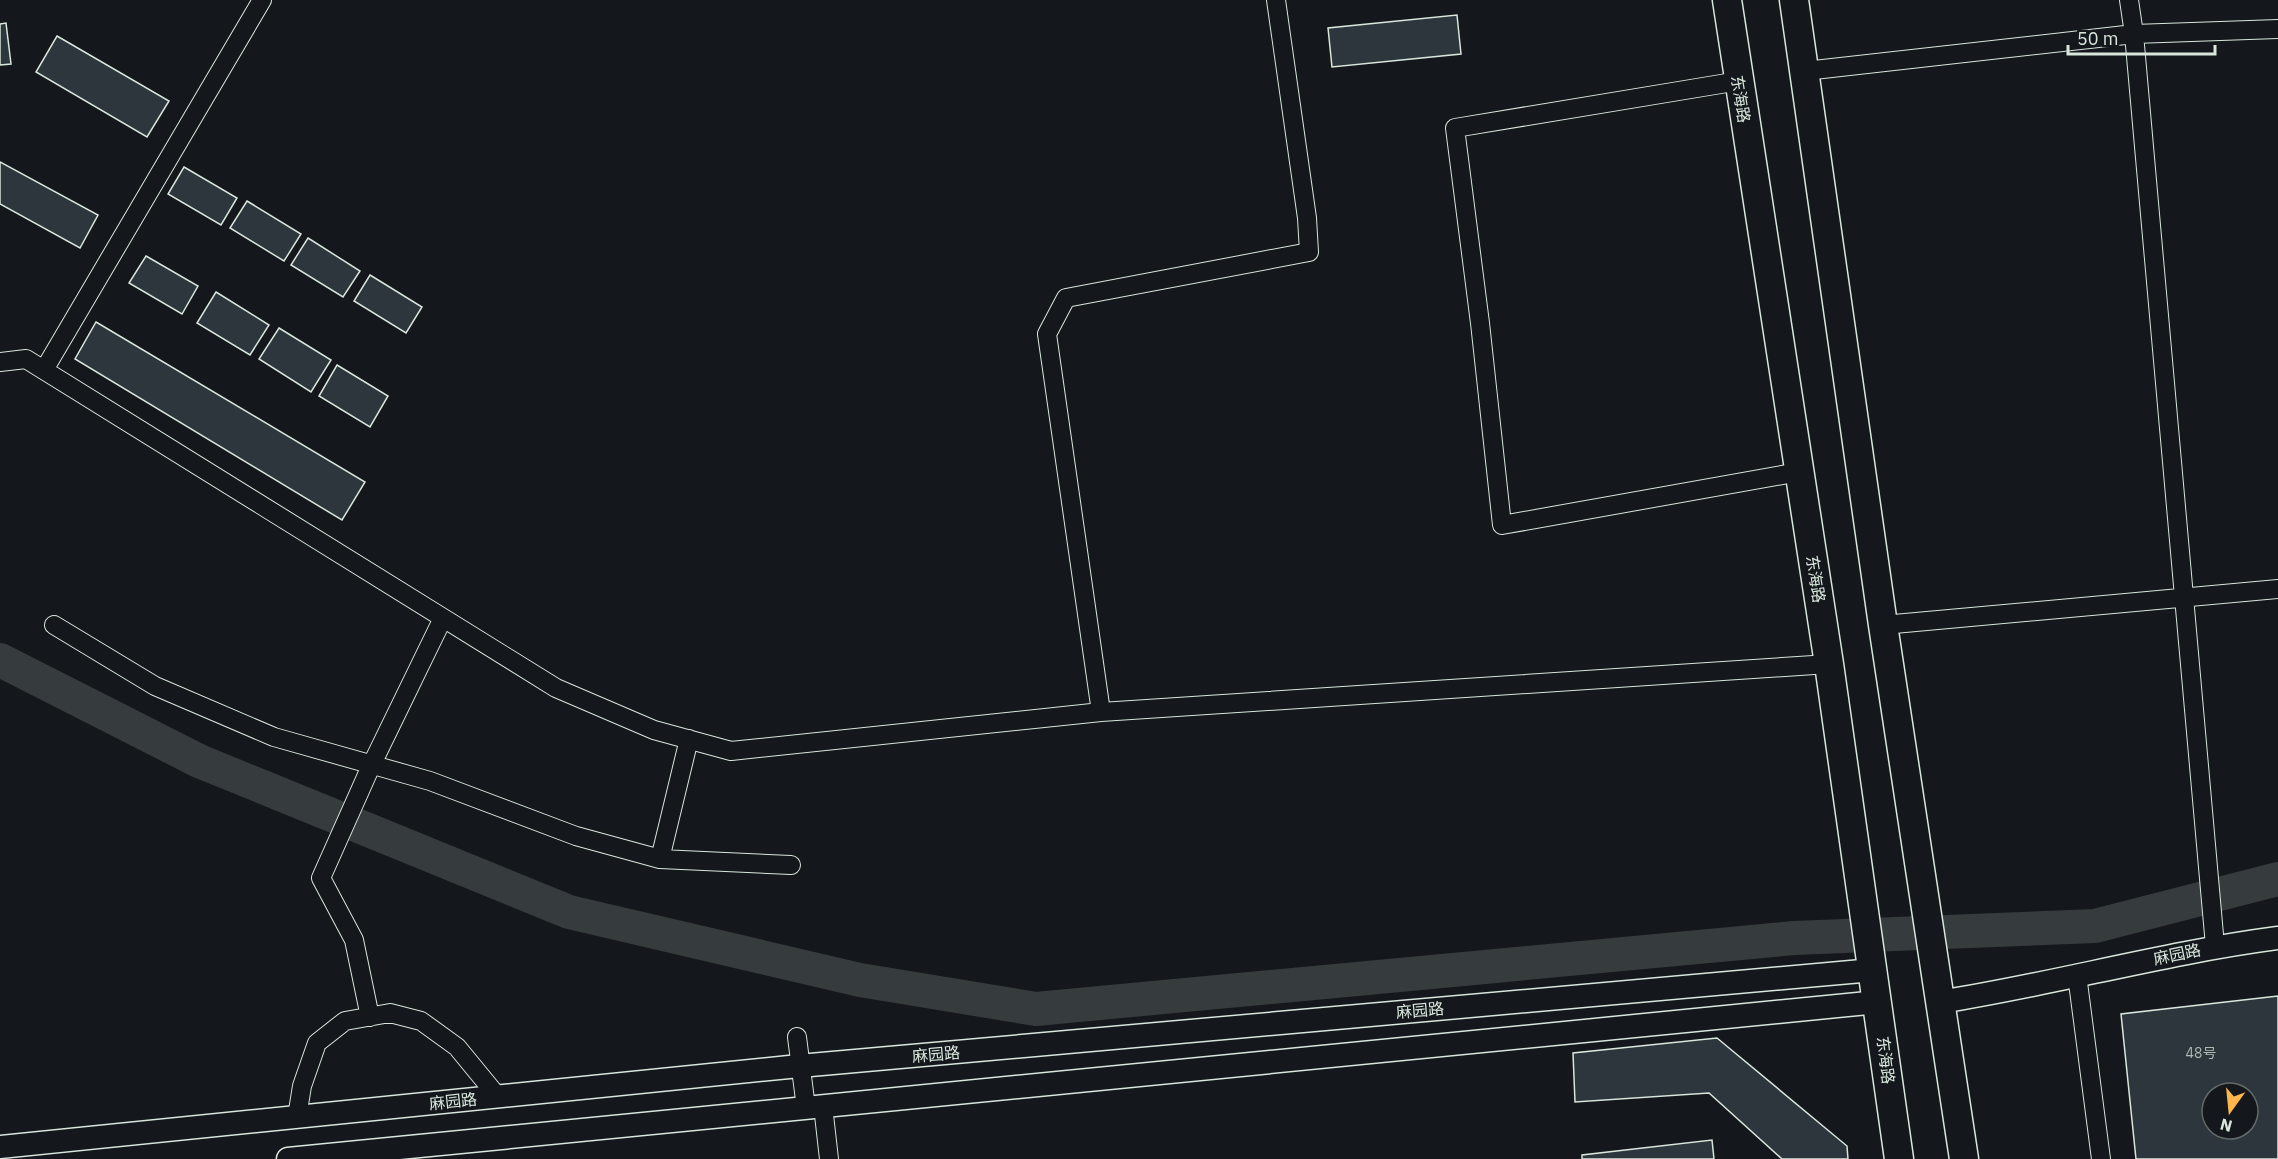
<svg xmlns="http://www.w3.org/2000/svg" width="2278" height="1159" font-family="'IBM Plex Sans','Noto Sans SC',sans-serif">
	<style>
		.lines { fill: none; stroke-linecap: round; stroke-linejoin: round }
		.river { stroke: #363b3e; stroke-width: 34 }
		.building { fill: #2c363c; stroke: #d8e6dc; stroke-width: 1.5; fill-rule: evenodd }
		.minor-casing { stroke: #d8e6dc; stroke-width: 20 }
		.tertiary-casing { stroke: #d8e6dc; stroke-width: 25 }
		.primary-casing { stroke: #d8e6dc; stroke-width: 31 }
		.minor { stroke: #14181c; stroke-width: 18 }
		.tertiary { stroke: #14181c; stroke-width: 22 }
		.primary { stroke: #14181c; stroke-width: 28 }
		.labels { text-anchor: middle; stroke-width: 4.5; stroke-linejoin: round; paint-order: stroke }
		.number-label { font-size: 14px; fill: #adbab4 }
		.street-label { font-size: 16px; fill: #d8e6dc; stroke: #14181c }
	</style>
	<rect width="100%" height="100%" fill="#14181c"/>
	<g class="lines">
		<!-- river -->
		<path class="river" d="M0 660 199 761 569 912 860 980 1036 1009 1794 938 2095 926 2278 879"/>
	</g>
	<!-- building -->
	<path class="building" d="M1457 15 1461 54 1332 67 1328 28Z
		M6 23 11 64 0 65V24Z
		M57 36 169 101 147 137 36 72Z
		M0 162 98 215 80 248 0 204Z
		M184 167 237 198 221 225 168 194Z
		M247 201 301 234 284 261 230 228Z
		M308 238 360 271 343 297 291 265Z
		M146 256 198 286 182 314 129 283Z
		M370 275 422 307 406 333 354 301Z
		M216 292 269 325 250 355 197 323Z
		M96 322 365 482 342 520 75 359Z
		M279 328 331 360 311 392 259 359Z
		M337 365 388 396 370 427 319 396Z
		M2278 996V1159H2136L2121 1014ZM2212 1093H2248V1129H2212Z
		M1717 1038 1847 1146 1848 1159H1782L1709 1093 1575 1102 1573 1053Z
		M1712 1140 1714 1159H1582V1155Z"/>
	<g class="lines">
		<defs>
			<path id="minor" d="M2129 0 2134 34 2215 946
				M1805 71 2134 34 2278 29
				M1739 81 1455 128 1480 323 1502 525 1799 472
				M0 362 26 359 556 688 654 730 731 751 1101 712 1829 664
				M44 370 262 0
				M54 625 155 686 274 737 430 781 576 836 660 859 791 865
				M1883 625 2278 589
				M1101 712 1047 334 1066 298 1309 252 1307 218 1276 0
				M660 859 689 739
				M2077 975 2101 1159
				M370 1017 354 940 321 878 371 766 443 618
				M797 1037 806 1108
				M823 1106 829 1159
				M297 1117 302 1086 317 1043 345 1021 390 1013 421 1021 457 1047 498 1097"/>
			<path id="tertiary" d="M1940 1002C2054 984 2164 953 2278 938
				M0 1147 799 1066 1873 970
				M288 1159 1878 1002"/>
			<path id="primary" d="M1727 0 1829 664 1899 1159
				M1794 0 1883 625 1964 1159"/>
		</defs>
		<!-- minor casing -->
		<use href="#minor" class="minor-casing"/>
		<!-- tertiary casing -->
		<use href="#tertiary" class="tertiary-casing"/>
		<!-- primary casing -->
		<use href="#primary" class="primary-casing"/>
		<!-- minor -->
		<use href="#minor" class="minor"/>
		<!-- tertiary -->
		<use href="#tertiary" class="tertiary"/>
		<!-- primary -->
		<use href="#primary" class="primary"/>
	</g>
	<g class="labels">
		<!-- number labels -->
		<g class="number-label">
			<text x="2201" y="1058">48号</text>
		</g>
		<!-- street labels -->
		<g class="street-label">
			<text transform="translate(1741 99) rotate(81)" y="6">东海路</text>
			<text transform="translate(1816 579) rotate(81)" y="6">东海路</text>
			<text transform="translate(2177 954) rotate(-12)" y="6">麻园路</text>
			<text transform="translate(1420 1010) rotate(-5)" y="6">麻园路</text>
			<text transform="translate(936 1054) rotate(-5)" y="6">麻园路</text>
			<text transform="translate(1886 1060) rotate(83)" y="6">东海路</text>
			<text transform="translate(453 1101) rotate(-6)" y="6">麻园路</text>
		</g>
	</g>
	<!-- north arrow -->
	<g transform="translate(2230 1111) rotate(195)"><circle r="28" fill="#14181c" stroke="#626a69" stroke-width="1.5"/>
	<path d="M0-4.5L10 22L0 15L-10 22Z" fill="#ffb74d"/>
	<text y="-9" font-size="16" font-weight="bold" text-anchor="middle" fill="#d8e6dc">N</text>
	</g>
	<!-- scale -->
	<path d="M2068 45v9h147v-9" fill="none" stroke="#d8e6dc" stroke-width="3"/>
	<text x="2077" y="45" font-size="18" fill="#d8e6dc" stroke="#14181c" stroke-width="4.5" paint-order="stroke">50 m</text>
</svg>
